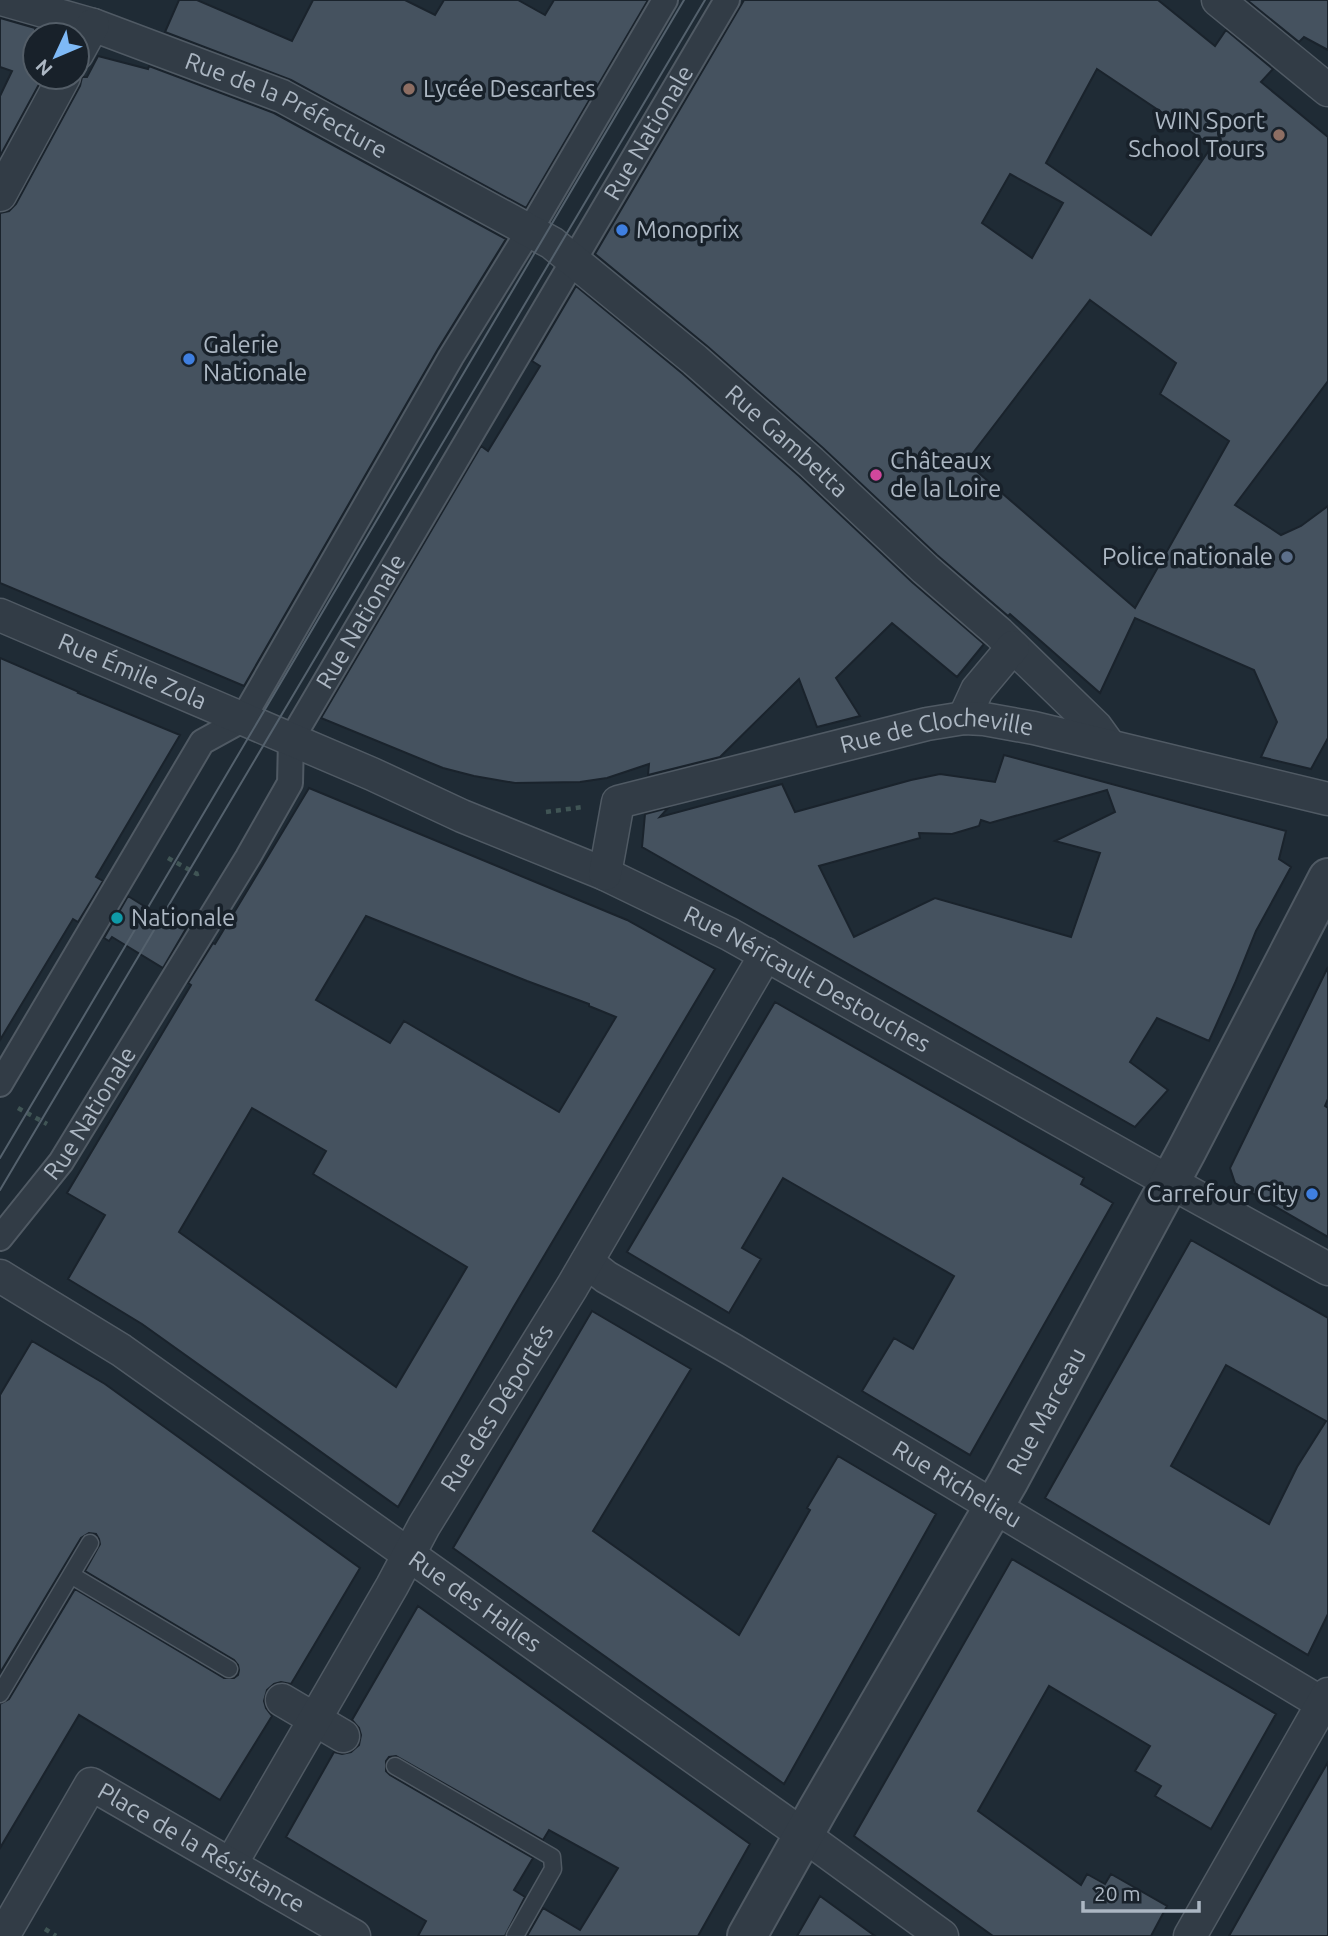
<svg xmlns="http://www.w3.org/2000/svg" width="1328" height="1936" font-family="Ubuntu,sans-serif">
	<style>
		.building { fill: #45525f; stroke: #1a232c; stroke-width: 2; fill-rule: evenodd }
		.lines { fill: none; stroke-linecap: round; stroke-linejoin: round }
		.service-casing { stroke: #505a64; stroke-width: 19 }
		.pedestrian-casing { stroke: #505a64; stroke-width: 28 }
		.minor-casing { stroke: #505a64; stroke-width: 35 }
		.tertiary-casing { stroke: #505a64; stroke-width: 42 }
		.path { stroke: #405555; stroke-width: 4.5; stroke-dasharray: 5 5; stroke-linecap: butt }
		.service { stroke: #323c46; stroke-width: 16 }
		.pedestrian { stroke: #323c46; stroke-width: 24 }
		.minor { stroke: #323c46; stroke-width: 32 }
		.tertiary { stroke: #323c46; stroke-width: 38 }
		.tram { stroke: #54616d; stroke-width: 2 }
		.education-dot { fill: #8d6e63; stroke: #18212a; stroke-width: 2.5 }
		.shop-dot { fill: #3f7fe0; stroke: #18212a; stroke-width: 2.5 }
		.hotel-dot { fill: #d1479c; stroke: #18212a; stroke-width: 2.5 }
		.service-dot { fill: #5c6f8a; stroke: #18212a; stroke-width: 2.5 }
		.culture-dot { fill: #0f9aa8; stroke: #18212a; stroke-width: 2.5 }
		.labels { text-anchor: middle; stroke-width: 7; stroke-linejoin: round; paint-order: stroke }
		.poi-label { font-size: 24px; fill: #acb7c3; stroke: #18212a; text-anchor: start }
		.street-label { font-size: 24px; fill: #acb7c3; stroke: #18212a }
	</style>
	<rect width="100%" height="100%" fill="#1f2b35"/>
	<!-- building -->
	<path class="building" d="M179 0H197L292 41 313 0H405L435 15 444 0H518L545 15 554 0H648L526 208 291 80 165 32Z
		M744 0H1158L1215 46 1226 30 1273 69 1261 82 1328 137V381L1235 505 1281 535 1301 526 1328 506V738L1311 769 1261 757 1277 722 1254 670 1135 618 1100 693 1010 614 1008 616 937 555 823 448 707 346 595 254ZM1097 69 1212 146 1151 235 1046 163ZM1010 174 1063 203 1032 258 982 223ZM1090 300 1176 363 1160 394 1229 441 1135 608 966 462Z
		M1247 0H1328V50L1304 37 1299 42Z
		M0 18 35 28V77H43L0 156V96L12 71 0 67Z
		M98 56 148 69 149 66 274 113 506 239 438 349 244 686 0 583V213L9 211 16 204 80 86 82 77H87Z
		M576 286 683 374 799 476 912 582 984 644 957 677 892 623 836 678 860 716 817 727 799 679 720 757 648 775 649 764 607 778 580 782 515 783 474 776 443 768 321 718 481 446 488 451 540 366 532 361Z
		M0 658 79 692 78 693 180 735 96 877 103 881 78 922 73 919 0 1040Z
		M1004 755 1286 831 1279 859 1291 867 1256 931 1235 983 1209 1041 1157 1018 1130 1062 1168 1090 1135 1127 642 847 645 814 668 808 660 817 782 784 795 812 911 780 940 774 995 782ZM1107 790 1115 812 1055 841 1100 853 1071 937 935 898 854 937 819 866 920 838 919 833 952 834 979 826 981 820 990 823Z
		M309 788 627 920 715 969 513 1308 398 1507 142 1324 68 1279 105 1215 67 1193 191 985 188 983 213 943 215 944ZM366 916 527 981 589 1004V1006L616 1017 559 1112 404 1021 390 1043 316 1000ZM252 1108 326 1151 313 1174 467 1267 396 1387 179 1232Z
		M128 896 176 926 178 922 187 927 163 968 112 937 109 941 104 938Z
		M1328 967V1099L1325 1106 1328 1108V1237L1235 1183 1230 1168Z
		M775 1002 1084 1178 1081 1184 1113 1203 970 1455 862 1391 894 1338 913 1349 954 1276 783 1178 742 1248 761 1259 729 1313 627 1252Z
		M1191 1240 1328 1318V1614L1308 1655 1045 1498ZM1226 1365 1326 1421 1297 1467 1269 1524 1171 1466Z
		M592 1311 691 1369 593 1531 739 1635 810 1510 807 1508 838 1456 936 1514 784 1784 453 1548Z
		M32 1341 105 1384 360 1568 291 1684 281 1682 274 1684 267 1690 264 1701 266 1708 272 1716 220 1800 79 1715 0 1848V1704L9 1699 75 1589 224 1678H234L238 1675 239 1670 238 1665 234 1660 85 1571 100 1544 99 1539 96 1534 89 1533 81 1538 0 1673V1395Z
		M1012 1559 1276 1714 1211 1829 1155 1796 1161 1786 1135 1771 1150 1746 1049 1686 978 1811 1081 1885 1087 1874 1105 1884 1111 1874 1167 1906 1151 1936H993L854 1836Z
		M418 1606 750 1844 698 1936H527L543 1908 580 1930 618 1868 549 1830 543 1840 396 1756 389 1757 386 1761V1771L390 1775 533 1858 514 1890 525 1897 505 1936H418L426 1921 286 1837 334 1752 342 1754 351 1752 359 1745 361 1735 359 1728 352 1720Z
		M1328 1762V1936H1229L1285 1837Z
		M820 1896 875 1936H797Z"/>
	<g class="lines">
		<defs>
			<path id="service" d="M71 1575 229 1669
				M0 1694 90 1543
				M395 1766 552 1857 553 1869 515 1936"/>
			<g id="pedestrian">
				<path d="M0 1084 202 742 242 720 451 357 537 218 665 0"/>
				<path id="s1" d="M0 1238 61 1162 248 857 290 783 291 740 727 0"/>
			</g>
			<g id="minor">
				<path id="s2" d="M5 0 93 25 282 96 552 243 695 360 811 462 925 569 999 633 1096 727 1109 745"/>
				<path d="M1218 0 1328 90"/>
				<path d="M77 54 93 25"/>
				<path d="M0 195 64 77"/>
				<path id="s3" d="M0 615 372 774 462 816 605 874 729 934 1141 1166 1328 1269"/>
				<path d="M964 718 977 690 1013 647"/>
				<path id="s4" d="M605 874 618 802 927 724 964 718 984 719 1034 728 1328 799"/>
				<path id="s5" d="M587 1262 606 1277 733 1350 1328 1707"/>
				<path id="s6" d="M0 1276 121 1350 820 1847 942 1936"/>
				<path d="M282 1700 343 1736"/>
				<path id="s7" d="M231 1864 392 1586 424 1526 572 1287 766 954"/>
				<path id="s8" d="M3 1936 91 1784 354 1936"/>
				<path d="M1190 1936 1328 1694"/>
			</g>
			<g id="tertiary">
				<path id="s9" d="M747 1936 818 1809 1008 1482 1186 1152 1328 878"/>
			</g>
		</defs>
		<!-- service casing -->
		<use href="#service" class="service-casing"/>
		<!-- pedestrian casing -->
		<use href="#pedestrian" class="pedestrian-casing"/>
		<!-- minor casing -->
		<use href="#minor" class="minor-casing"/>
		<!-- tertiary casing -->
		<use href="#tertiary" class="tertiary-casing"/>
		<!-- path -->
		<path class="path" d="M546 812 583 807
			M168 858 197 874 200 873
			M18 1108 47 1124
			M45 1929 56 1936"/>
		<!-- service -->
		<use href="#service" class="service"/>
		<!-- pedestrian -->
		<use href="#pedestrian" class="pedestrian"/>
		<!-- minor -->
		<use href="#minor" class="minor"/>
		<!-- tertiary -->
		<use href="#tertiary" class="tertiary"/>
		<!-- tram -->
		<path class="tram" d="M0 1158 684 0
			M0 1190 705 0"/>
	</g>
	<!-- markers -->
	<g class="education-dot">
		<circle cx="409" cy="89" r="7"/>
		<circle cx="1279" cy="135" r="7"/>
	</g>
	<g class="shop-dot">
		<circle cx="622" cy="230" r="7"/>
		<circle cx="189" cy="359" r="7"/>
		<circle cx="1312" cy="1194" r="7"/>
	</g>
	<circle class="hotel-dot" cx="876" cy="475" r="7"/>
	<circle class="service-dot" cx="1287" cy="557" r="7"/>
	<circle class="culture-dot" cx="117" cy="918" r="7"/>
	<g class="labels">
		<!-- poi labels -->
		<g class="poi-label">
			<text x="423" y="97">Lycée Descartes</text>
			<text x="1265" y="129" text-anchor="end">WIN Sport<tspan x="1265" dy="28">School Tours</tspan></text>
			<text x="636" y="238">Monoprix</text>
			<text x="203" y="353">Galerie<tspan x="203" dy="28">Nationale</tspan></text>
			<text x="890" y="469">Châteaux<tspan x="890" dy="28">de la Loire</tspan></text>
			<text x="1273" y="565" text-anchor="end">Police nationale</text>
			<text x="131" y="926">Nationale</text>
			<text x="1298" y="1202" text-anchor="end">Carrefour City</text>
		</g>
		<!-- street labels -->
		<g class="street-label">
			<text dy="8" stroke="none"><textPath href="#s2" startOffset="301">Rue de la Préfecture</textPath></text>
			<text dy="8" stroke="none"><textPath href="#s1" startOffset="1288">Rue Nationale</textPath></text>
			<text dy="8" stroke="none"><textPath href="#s2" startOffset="908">Rue Gambetta</textPath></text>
			<text dy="8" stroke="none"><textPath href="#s1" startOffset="721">Rue Nationale</textPath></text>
			<text dy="8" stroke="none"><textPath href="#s3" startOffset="144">Rue Émile Zola</textPath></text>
			<text dy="8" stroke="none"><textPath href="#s4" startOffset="401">Rue de Clocheville</textPath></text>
			<text dy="8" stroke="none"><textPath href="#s3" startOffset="886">Rue Néricault Destouches</textPath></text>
			<text dy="8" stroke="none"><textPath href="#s1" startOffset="154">Rue Nationale</textPath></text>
			<text dy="8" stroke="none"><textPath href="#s7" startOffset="528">Rue des Déportés</textPath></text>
			<text dy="8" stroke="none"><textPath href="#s9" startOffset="604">Rue Marceau</textPath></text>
			<text dy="8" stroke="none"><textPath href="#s5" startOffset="432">Rue Richelieu</textPath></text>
			<text dy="8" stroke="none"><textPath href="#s6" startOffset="576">Rue des Halles</textPath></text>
			<text dy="8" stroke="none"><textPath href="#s8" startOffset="303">Place de la Résistance</textPath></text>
		</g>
	</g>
	<!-- north arrow -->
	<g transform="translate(56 56) rotate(226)"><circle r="33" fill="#18212a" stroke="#535d67" stroke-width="2"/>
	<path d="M0-5L12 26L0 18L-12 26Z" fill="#7eb9f6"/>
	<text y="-10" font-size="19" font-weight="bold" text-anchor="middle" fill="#acb7c3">N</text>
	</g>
	<!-- scale -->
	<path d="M1083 1901v10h116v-10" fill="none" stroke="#acb7c3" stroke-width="3.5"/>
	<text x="1094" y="1901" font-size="21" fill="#acb7c3" stroke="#18212a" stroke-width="5" paint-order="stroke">20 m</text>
</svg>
